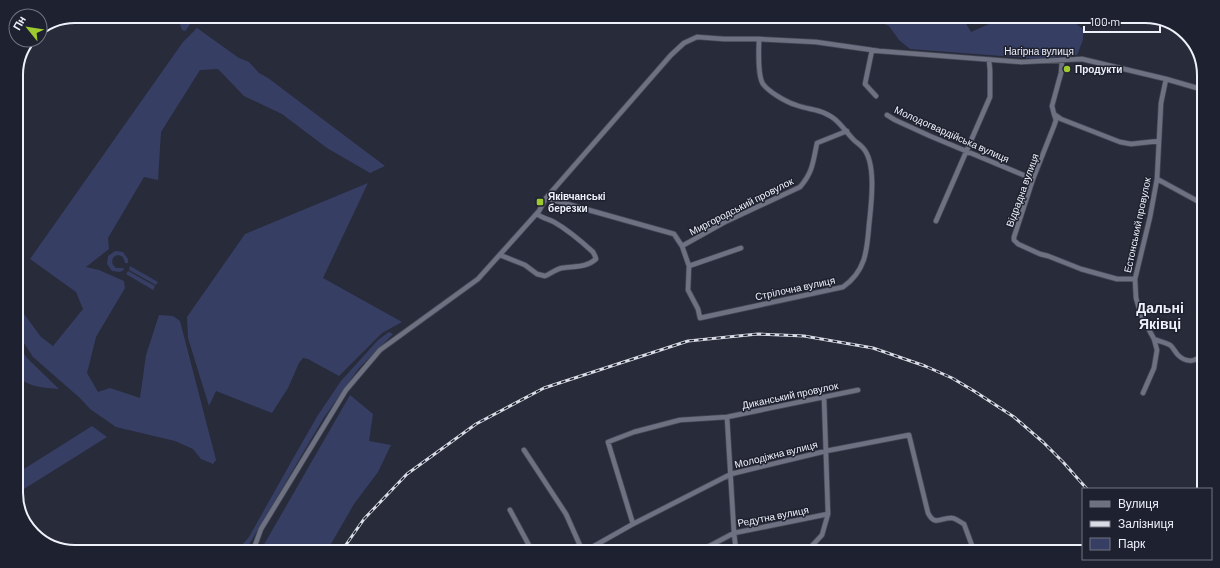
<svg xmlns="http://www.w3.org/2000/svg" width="1220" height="568" font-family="Barlow,sans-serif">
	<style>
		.green { fill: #373e64 }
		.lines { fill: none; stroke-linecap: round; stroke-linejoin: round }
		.street-casing { stroke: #464854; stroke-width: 6 }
		.street { stroke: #6d7182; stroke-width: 4.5 }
		.rail-casing { stroke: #d9dce5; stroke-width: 3 }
		.rail { stroke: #1e212f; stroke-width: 1.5; stroke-dasharray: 4.5; stroke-linecap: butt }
		.poi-dot { fill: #9eca2f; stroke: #1e212f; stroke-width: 1.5 }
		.labels { text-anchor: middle; stroke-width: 3; stroke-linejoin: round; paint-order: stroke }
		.street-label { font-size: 10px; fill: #eef1fa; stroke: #1e212f }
		.poi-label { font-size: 10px; font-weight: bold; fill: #eef1fa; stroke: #1e212f; text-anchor: start }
		.district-label { font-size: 14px; font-weight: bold; fill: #eef1fa; stroke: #1e212f }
		.rim { fill: none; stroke: #eef1fa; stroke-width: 2 }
	</style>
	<rect width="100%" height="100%" fill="#282b3a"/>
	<!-- green -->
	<path class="green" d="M177 16H190C191 23 190 26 185 31L182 30Z
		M877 19 965 20V22L971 32 998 20H1071L1083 29V40L1077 55 1042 59 910 49 899 40 889 26 877 21Z
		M197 28 239 58 249 62 259 73 268 78 385 166 370 173 327 148 282 114 244 96 218 69 200 70 161 132 158 180 144 177 108 238 109 249 86 267 99 270 124 281 125 288 96 337 87 373 98 392 110 388 140 398 146 355 159 315 173 316 180 321 216 460 213 464 201 459 193 449 175 441 116 427 90 409 81 399 33 357 16 331V303L41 337 53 346 83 309 76 292 30 259 183 42Z
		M368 183 323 278 402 322 382 333 339 376 308 359 303 358 299 363 288 388 272 413 216 391 209 406 188 338 187 317 245 234Z
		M115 251 123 252 128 259V263H125L123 257C116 252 110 258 113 265L116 268H123L124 270 120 272 112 271 107 264 108 256Z
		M130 266 158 282 156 285 129 270Z
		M128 271 155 286 153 290 126 274Z
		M389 332 393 334 359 368 323 419 247 548H239L249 537 295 455 318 415 341 381 378 340Z
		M16 343 27 358 59 389C46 388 18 387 16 369 15 361 16 352 16 343Z
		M350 395 373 414 369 441 391 445 378 472 354 504 328 549 262 548Z
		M92 426 107 437 16 494V474Z"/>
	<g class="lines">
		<defs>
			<path id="street" d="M872 50 865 84 876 96
				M1062 61 1061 73 1052 106 1054 114 1061 119 1120 142 1131 144 1159 141
				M1054 114 1056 120 1054 126 1033 179 1014 237V240L1018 244 1040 254 1048 256 1081 269 1117 279H1135
				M887 115 895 120 930 136 1033 179
				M1157 179 1203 204
				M546 198 674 234 682 246 689 266 688 290 698 309 700 318 843 287C866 271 867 250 869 225 871 206 877 163 863 148 860 144 855 142 852 138 840 125 837 117 819 111 812 109 804 108 796 105 786 102 769 92 763 84 757 75 759 49 759 39
				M936 221 990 97V70L989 60
				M682 246 725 222 800 187C813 172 813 162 817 143L847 131
				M500 255 525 265 537 274 545 276C550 274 556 269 562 268 574 266 586 268 596 259L595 256 593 252C581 241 568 230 554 222 548 219 542 218 537 214
				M689 266 741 248
				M1154 339C1160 342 1165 342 1170 345 1173 347 1175 352 1178 355 1185 362 1195 363 1201 355
				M1143 393 1154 368 1157 350 1154 339 1141 315 1136 298 1135 279 1150 217 1157 179 1161 103 1166 79
				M727 417 734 533 736 550
				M524 450 566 514 582 550
				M510 510 531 549
				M633 524 608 442 634 432 680 420 727 417 858 390
				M254 548 261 529 346 390 380 350 478 279 539 211 546 198 671 55 684 43 697 37 724 39H759L816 42 879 51 1021 62 1082 59 1166 79 1204 90
				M587 550 633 524 731 474 826 451 909 435 928 513C935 527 941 517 952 518 955 518 960 522 964 524L974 551
				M702 550 734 533 828 514
				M807 551 822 535 828 514 824 397"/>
		</defs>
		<!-- street casing -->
		<use href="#street" class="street-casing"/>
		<!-- street -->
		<use href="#street" class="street"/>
		<defs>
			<path id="rail" d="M343 549 364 519 407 474 476 424 544 388 688 341 758 334 804 336 873 348 925 366 952 378 974 391 1014 417 1043 442 1063 462 1087 489"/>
		</defs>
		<!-- rail casing -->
		<use href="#rail" class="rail-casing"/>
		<!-- rail -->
		<use href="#rail" class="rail"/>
	</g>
	<!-- markers -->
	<g class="poi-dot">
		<circle cx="1067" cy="69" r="4"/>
		<rect x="536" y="198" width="8" height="8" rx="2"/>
	</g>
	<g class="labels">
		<!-- street labels -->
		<g class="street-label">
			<text x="1039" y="55">Нагірна вулиця</text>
			<text transform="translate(952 134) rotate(24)" y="4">Молодогвардійська вулиця</text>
			<text transform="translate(1022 190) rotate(-70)" y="4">Відрадна вулиця</text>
			<text transform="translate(741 206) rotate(-27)" y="4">Миргородський провулок</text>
			<text transform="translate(1137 225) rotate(-78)" y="4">Естонський провулок</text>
			<text transform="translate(795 288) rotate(-12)" y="4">Стрілочна вулиця</text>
			<text transform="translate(790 395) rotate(-12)" y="4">Диканський провулок</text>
			<text transform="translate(776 454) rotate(-14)" y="4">Молодіжна вулиця</text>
			<text transform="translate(773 516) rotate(-11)" y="4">Редутна вулиця</text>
		</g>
		<!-- poi labels -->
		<g class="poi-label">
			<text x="1075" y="73">Продукти</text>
			<text x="548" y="200">Яківчанські<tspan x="548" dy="12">березки</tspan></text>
		</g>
		<!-- district labels -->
		<g class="district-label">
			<text x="1160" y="313">Дальні<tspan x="1160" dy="16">Яківці</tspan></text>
		</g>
	</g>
	<!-- crop -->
	<path d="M0 0H1220V568H0ZM75 23H1145A52 52 0 0 1 1197 75V493A52 52 0 0 1 1145 545H75A52 52 0 0 1 23 493V75A52 52 0 0 1 75 23Z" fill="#1e212f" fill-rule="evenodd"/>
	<path class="rim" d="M75 23H1145A52 52 0 0 1 1197 75V493A52 52 0 0 1 1145 545H75A52 52 0 0 1 23 493V75A52 52 0 0 1 75 23Z"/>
	<!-- legend -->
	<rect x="1082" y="488" width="130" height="72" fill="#1e212f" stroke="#717480"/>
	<rect x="1090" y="501" width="20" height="6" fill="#6d7182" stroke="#717480"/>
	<text x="1118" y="508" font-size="12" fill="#eef1fa">Вулиця</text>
	<rect x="1090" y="521" width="20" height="6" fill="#d9dce5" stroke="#717480"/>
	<text x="1118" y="528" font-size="12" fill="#eef1fa">Залізниця</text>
	<rect x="1090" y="538" width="20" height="12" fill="#373e64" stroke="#717480"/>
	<text x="1118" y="548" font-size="12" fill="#eef1fa">Парк</text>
	<!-- north arrow -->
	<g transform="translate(28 28) rotate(300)"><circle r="19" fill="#1e212f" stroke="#717480"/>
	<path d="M0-3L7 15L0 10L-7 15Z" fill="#9eca2f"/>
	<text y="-6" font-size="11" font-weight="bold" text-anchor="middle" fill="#eef1fa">Пн</text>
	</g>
	<!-- scale -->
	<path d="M1084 26v6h76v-6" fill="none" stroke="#eef1fa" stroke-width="2"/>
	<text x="1090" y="26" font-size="12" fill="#eef1fa" stroke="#1e212f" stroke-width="3" paint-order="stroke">100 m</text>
</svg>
